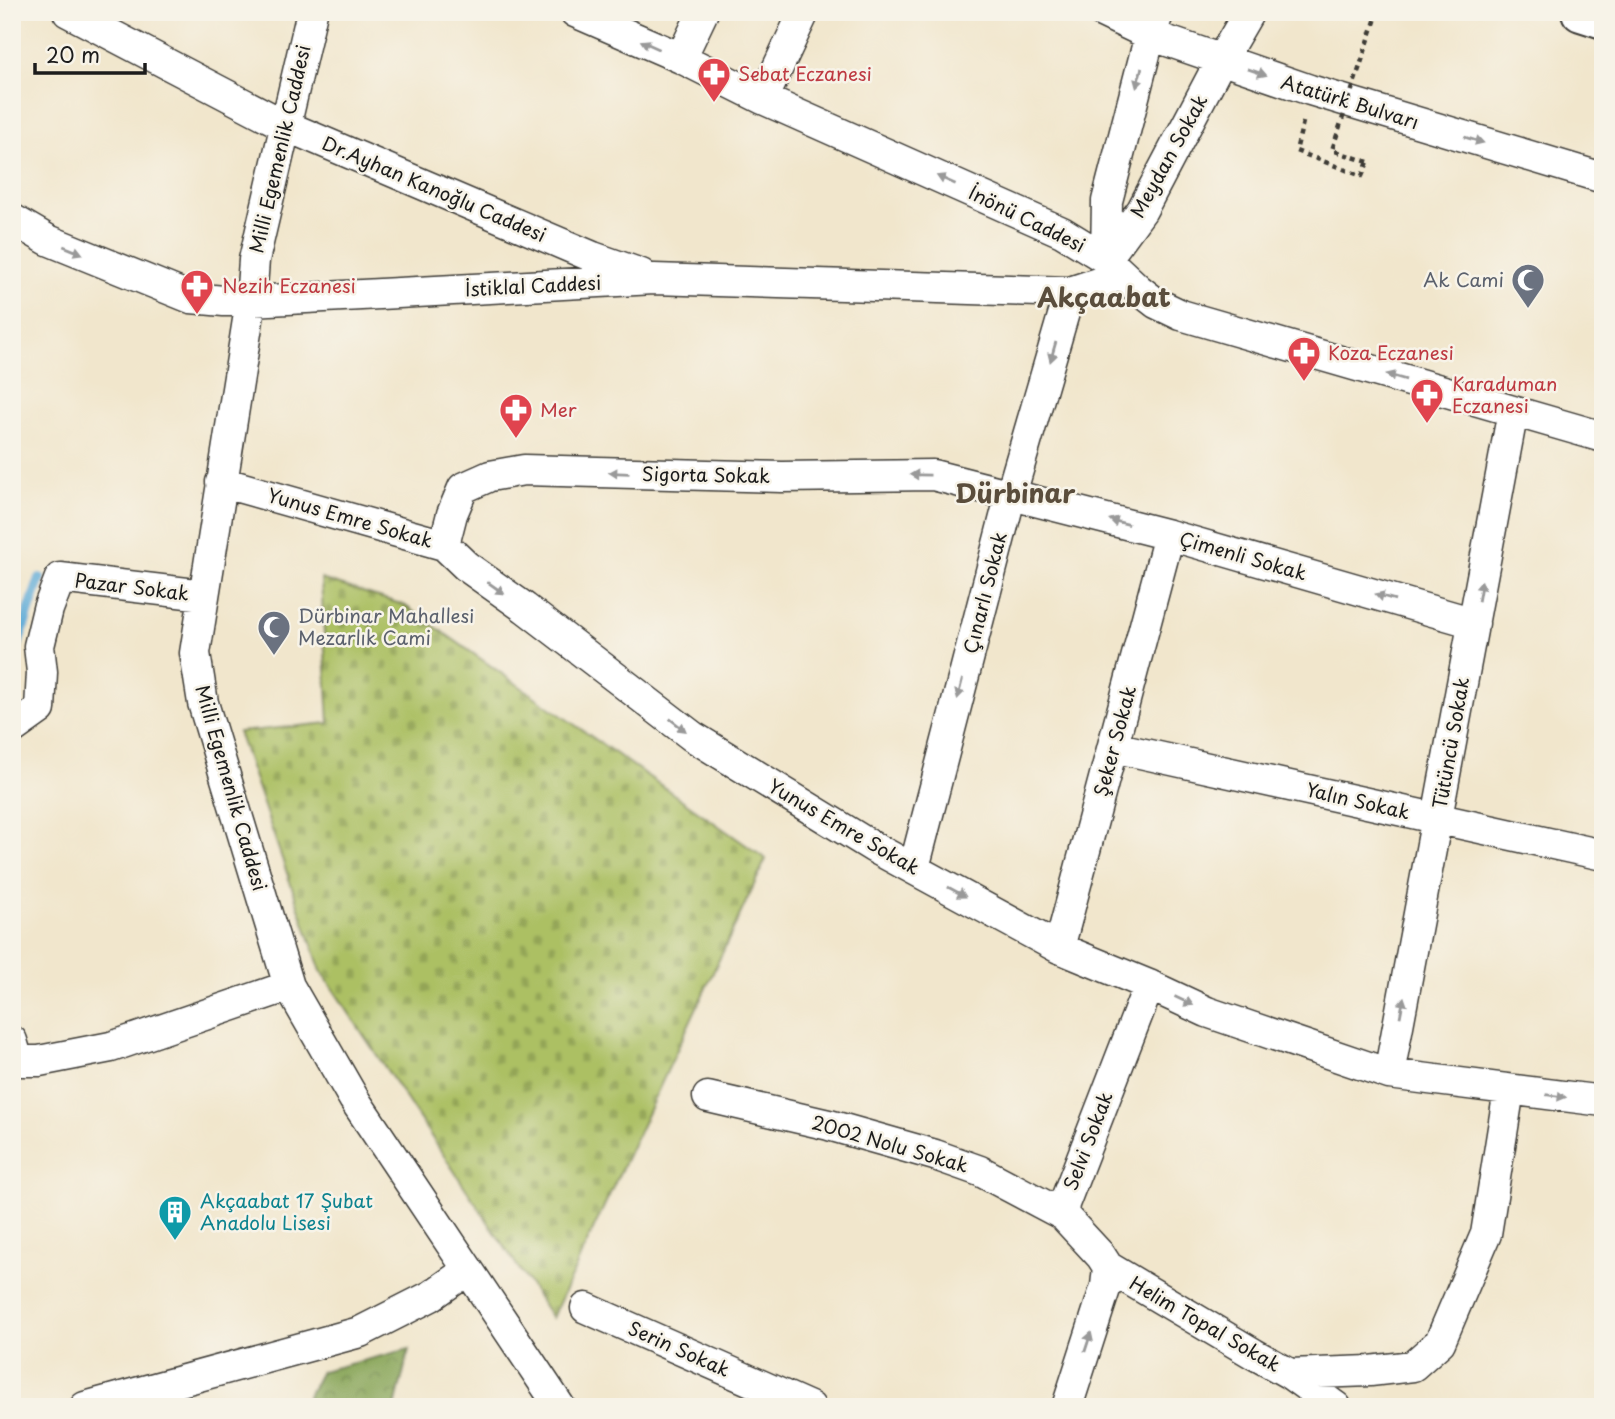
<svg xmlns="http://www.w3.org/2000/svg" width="1615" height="1419" font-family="'Playpen Sans',sans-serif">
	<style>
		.forest { fill: url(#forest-crowns); stroke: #52613b; stroke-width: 2 }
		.cemetery { fill: url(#cemetery-stones); stroke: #646e40; stroke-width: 2 }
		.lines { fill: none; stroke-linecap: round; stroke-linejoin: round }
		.stream { stroke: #5eabd7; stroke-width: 10 }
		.street-casing { stroke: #3c3a36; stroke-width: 33 }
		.highway-casing { stroke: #3c3a36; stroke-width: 42 }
		.path { stroke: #3c3a36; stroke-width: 4.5; stroke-dasharray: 5 5; stroke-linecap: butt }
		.street { stroke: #fff; stroke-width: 30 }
		.highway { stroke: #fff; stroke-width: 38 }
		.path-bridge { stroke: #3c3a36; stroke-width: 4.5; stroke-dasharray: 5 5; stroke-linecap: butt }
		.oneway { fill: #999 }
		.labels { text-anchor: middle; stroke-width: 5; stroke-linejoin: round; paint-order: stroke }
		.health-label { font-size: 19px; fill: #be3a42; stroke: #f7f3e8; text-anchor: start }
		.street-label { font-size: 19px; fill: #1c1c1c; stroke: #f7f3e8 }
		.worship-label { font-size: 19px; fill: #5b616d; stroke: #f7f3e8; text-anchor: end }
		.culture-label { font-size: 19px; fill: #0d838f; stroke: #f7f3e8; text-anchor: start }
		.district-label { font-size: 26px; font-weight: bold; fill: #5a4d3c; stroke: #f7f3e8 }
	</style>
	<defs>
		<pattern id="forest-crowns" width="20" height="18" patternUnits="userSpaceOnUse" patternTransform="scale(1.75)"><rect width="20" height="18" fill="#89a65a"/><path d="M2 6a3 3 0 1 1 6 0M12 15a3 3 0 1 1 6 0" fill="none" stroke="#6f864a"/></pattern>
		<pattern id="cemetery-stones" width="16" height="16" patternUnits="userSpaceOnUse" patternTransform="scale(1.75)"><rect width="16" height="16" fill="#acc064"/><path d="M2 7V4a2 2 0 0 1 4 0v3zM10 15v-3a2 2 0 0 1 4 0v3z" fill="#93a456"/></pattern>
	</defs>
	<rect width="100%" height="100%" fill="#f7f3e8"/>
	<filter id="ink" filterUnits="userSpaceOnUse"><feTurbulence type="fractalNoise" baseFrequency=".0143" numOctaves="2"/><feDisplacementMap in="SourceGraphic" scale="14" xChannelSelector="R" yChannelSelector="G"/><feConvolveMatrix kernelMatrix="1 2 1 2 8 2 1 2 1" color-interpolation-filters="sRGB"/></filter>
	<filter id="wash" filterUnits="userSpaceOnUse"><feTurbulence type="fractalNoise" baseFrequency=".00686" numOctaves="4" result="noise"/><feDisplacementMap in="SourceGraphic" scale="28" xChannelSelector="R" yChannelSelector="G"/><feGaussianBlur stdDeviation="1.57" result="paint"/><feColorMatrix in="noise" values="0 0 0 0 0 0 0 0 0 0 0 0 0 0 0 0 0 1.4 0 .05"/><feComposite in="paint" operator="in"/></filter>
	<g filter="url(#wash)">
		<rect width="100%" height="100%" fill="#f1e6cc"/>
		<!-- forest -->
		<path class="forest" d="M409 1349 395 1407H302L321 1371Z"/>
		<!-- cemetery -->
		<path class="cemetery" d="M321 579 404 605 766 859 552 1318 321 971 238 732 329 723Z"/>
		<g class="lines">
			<!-- stream -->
			<path class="stream" d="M12 662 40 578"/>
		</g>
	</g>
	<g filter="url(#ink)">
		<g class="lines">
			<defs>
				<path id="street" d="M68 12 286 126 593 257 641 274
					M312 12 254 260 251 301 195 653 203 703 289 986 354 1099 560 1407
					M575 12 681 58 763 99 1062 232 1106 259 1138 289 1156 303 1181 315 1603 437
					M1102 12 1150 35 1310 90 1603 178
					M1159 12 1150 35 1107 201 1106 259 1142 210 1221 60 1249 12
					M681 58 703 12
					M763 99 804 12
					M12 219 48 240 191 298 224 301H251L654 279 1070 292
					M221 482 444 545 466 566 525 608 692 736 873 847 1059 948 1149 985 1207 1012 1389 1074 1603 1101
					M444 545 452 514 463 488 490 476 524 470 782 477 933 475 1169 535 1474 623
					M12 729 40 709 42 672 39 646 48 609 60 578 204 595
					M1113 747 1603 855
					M914 868 1011 494 1070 292 1122 275
					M1059 948 1169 535
					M12 1041 18 1061H39L111 1047 289 986
					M1389 1074 1513 411
					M708 1097 829 1125 935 1155 980 1171 1063 1215
					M1108 1267 1254 1354 1290 1374 1336 1407
					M586 1308 810 1407
					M1290 1374 1370 1371 1413 1366 1440 1342 1486 1234 1509 1090
					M85 1407 360 1332 431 1296 468 1270
					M1067 1407 1106 1286 1108 1267 1101 1256 1063 1215 1064 1204 1149 985"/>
				<path id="highway" d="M1581 12 1603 19"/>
			</defs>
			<!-- street casing -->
			<use href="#street" class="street-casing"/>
			<!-- highway casing -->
			<use href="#highway" class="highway-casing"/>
			<!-- path -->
			<path class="path" d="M1303 122 1296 151 1362 176 1368 162"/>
			<!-- street -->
			<use href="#street" class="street"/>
			<!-- highway -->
			<use href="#highway" class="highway"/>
			<!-- path-bridge -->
			<path class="path-bridge" d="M1368 162 1332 150 1378 12"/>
		</g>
		<!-- one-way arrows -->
		<defs><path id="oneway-solid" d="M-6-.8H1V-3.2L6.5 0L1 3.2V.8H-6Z" transform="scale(1.75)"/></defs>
		<g class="oneway">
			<use href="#oneway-solid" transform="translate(650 45) rotate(-156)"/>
			<use href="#oneway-solid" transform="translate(1257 72) rotate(19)"/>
			<use href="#oneway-solid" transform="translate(1139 78) rotate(105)"/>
			<use href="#oneway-solid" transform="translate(1474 140) rotate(17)"/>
			<use href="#oneway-solid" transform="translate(946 180) rotate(-156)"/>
			<use href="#oneway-solid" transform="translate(73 250) rotate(22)"/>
			<use href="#oneway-solid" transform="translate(1053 352) rotate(106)"/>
			<use href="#oneway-solid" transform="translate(1396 377) rotate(-164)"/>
			<use href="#oneway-solid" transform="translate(619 473) rotate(-178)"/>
			<use href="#oneway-solid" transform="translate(920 475) rotate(-179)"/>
			<use href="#oneway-solid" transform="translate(1119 522) rotate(-165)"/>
			<use href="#oneway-solid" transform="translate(496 588) rotate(35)"/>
			<use href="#oneway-solid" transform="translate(1480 591) rotate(-80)"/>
			<use href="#oneway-solid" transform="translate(1385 597) rotate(-164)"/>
			<use href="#oneway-solid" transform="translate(960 689) rotate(104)"/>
			<use href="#oneway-solid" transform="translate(678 725) rotate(38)"/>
			<use href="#oneway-solid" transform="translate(957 892) rotate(29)"/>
			<use href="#oneway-solid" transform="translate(1184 1001) rotate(25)"/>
			<use href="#oneway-solid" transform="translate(1402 1007) rotate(-79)"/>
			<use href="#oneway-solid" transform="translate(1556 1096) rotate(7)"/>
			<use href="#oneway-solid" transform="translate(1088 1342) rotate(-72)"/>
		</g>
	</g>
	<!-- icons -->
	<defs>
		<symbol id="pharmacy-pin" viewBox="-11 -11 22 30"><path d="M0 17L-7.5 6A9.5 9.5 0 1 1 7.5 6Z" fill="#e0444e" stroke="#f7f3e8"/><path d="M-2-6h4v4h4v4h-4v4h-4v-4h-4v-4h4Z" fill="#fff"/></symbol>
		<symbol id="mosque-pin" viewBox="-11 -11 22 30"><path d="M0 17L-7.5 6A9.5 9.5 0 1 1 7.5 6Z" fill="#6b7280" stroke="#f7f3e8"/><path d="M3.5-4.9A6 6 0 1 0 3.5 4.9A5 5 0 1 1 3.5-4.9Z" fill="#fff"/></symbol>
		<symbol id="building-pin" viewBox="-11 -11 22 30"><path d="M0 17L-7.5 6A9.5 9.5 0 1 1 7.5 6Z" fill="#0f9aa8" stroke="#f7f3e8"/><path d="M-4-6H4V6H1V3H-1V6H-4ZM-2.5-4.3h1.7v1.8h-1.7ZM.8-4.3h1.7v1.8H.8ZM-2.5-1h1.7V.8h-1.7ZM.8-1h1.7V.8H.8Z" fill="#fff"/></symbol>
	</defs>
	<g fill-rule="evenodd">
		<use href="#pharmacy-pin" x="695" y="55" width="38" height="52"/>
		<use href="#mosque-pin" x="1509" y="261" width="38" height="52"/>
		<use href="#pharmacy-pin" x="178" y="267" width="38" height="52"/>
		<use href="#pharmacy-pin" x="1285" y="334" width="38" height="52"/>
		<use href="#pharmacy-pin" x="1408" y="376" width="38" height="52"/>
		<use href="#pharmacy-pin" x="497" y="391" width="38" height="52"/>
		<use href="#mosque-pin" x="255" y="608" width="38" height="52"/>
		<use href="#building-pin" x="156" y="1193" width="38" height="52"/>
	</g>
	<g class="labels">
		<!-- health labels -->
		<g class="health-label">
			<text x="738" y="81">Sebat Eczanesi</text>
			<text x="222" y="293">Nezih Eczanesi</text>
			<text x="1328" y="360">Koza Eczanesi</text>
			<text x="1452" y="391">Karaduman<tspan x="1452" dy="22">Eczanesi</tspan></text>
			<text x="540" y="417">Mer</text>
		</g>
		<!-- street labels -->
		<g class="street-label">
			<text transform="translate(1350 102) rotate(17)" y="7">Atatürk Bulvarı</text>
			<text transform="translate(280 149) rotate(-77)" y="7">Milli Egemenlik Caddesi</text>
			<text transform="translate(1169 156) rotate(-61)" y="7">Meydan Sokak</text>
			<text transform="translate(434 189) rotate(23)" y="7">Dr.Ayhan Kanoğlu Caddesi</text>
			<text transform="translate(1027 219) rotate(26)" y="7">İnönü Caddesi</text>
			<text transform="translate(533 286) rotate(-3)" y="7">İstiklal Caddesi</text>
			<text transform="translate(706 475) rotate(1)" y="7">Sigorta Sokak</text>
			<text transform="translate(350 518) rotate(16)" y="7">Yunus Emre Sokak</text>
			<text transform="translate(1243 556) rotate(16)" y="7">Çimenli Sokak</text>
			<text transform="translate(132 587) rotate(7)" y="7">Pazar Sokak</text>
			<text transform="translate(985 593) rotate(-76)" y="7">Çınarlı Sokak</text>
			<text transform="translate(1115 741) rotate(-75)" y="7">Şeker Sokak</text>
			<text transform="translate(1451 743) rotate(-80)" y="7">Tütüncü Sokak</text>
			<text transform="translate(231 788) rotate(74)" y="7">Milli Egemenlik Caddesi</text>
			<text transform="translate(1358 801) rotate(13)" y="7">Yalın Sokak</text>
			<text transform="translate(844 827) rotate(30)" y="7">Yunus Emre Sokak</text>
			<text transform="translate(1088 1141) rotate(-69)" y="7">Selvi Sokak</text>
			<text transform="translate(890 1144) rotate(16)" y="7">2002 Nolu Sokak</text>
			<text transform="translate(1205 1324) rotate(30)" y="7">Helim Topal Sokak</text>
			<text transform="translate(679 1349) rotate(24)" y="7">Serin Sokak</text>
		</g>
		<!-- worship labels -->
		<g class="worship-label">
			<text x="1504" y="287">Ak Cami</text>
			<text x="298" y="623" text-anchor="start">Dürbinar Mahallesi<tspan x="298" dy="22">Mezarlık Cami</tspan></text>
		</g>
		<!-- culture labels -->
		<g class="culture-label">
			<text x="200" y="1208">Akçaabat 17 Şubat<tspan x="200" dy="22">Anadolu Lisesi</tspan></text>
		</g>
		<!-- district labels -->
		<g class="district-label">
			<text x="1104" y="307">Akçaabat</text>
			<text x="1015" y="503">Dürbinar</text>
		</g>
	</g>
	<!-- margin -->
	<rect width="1615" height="1419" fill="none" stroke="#f7f3e8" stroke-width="42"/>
	<!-- scale -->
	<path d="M35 63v10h110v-10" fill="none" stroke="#1c1c1c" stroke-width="3.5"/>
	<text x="46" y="63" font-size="21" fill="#1c1c1c" stroke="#f7f3e8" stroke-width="5" paint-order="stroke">20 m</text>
</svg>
